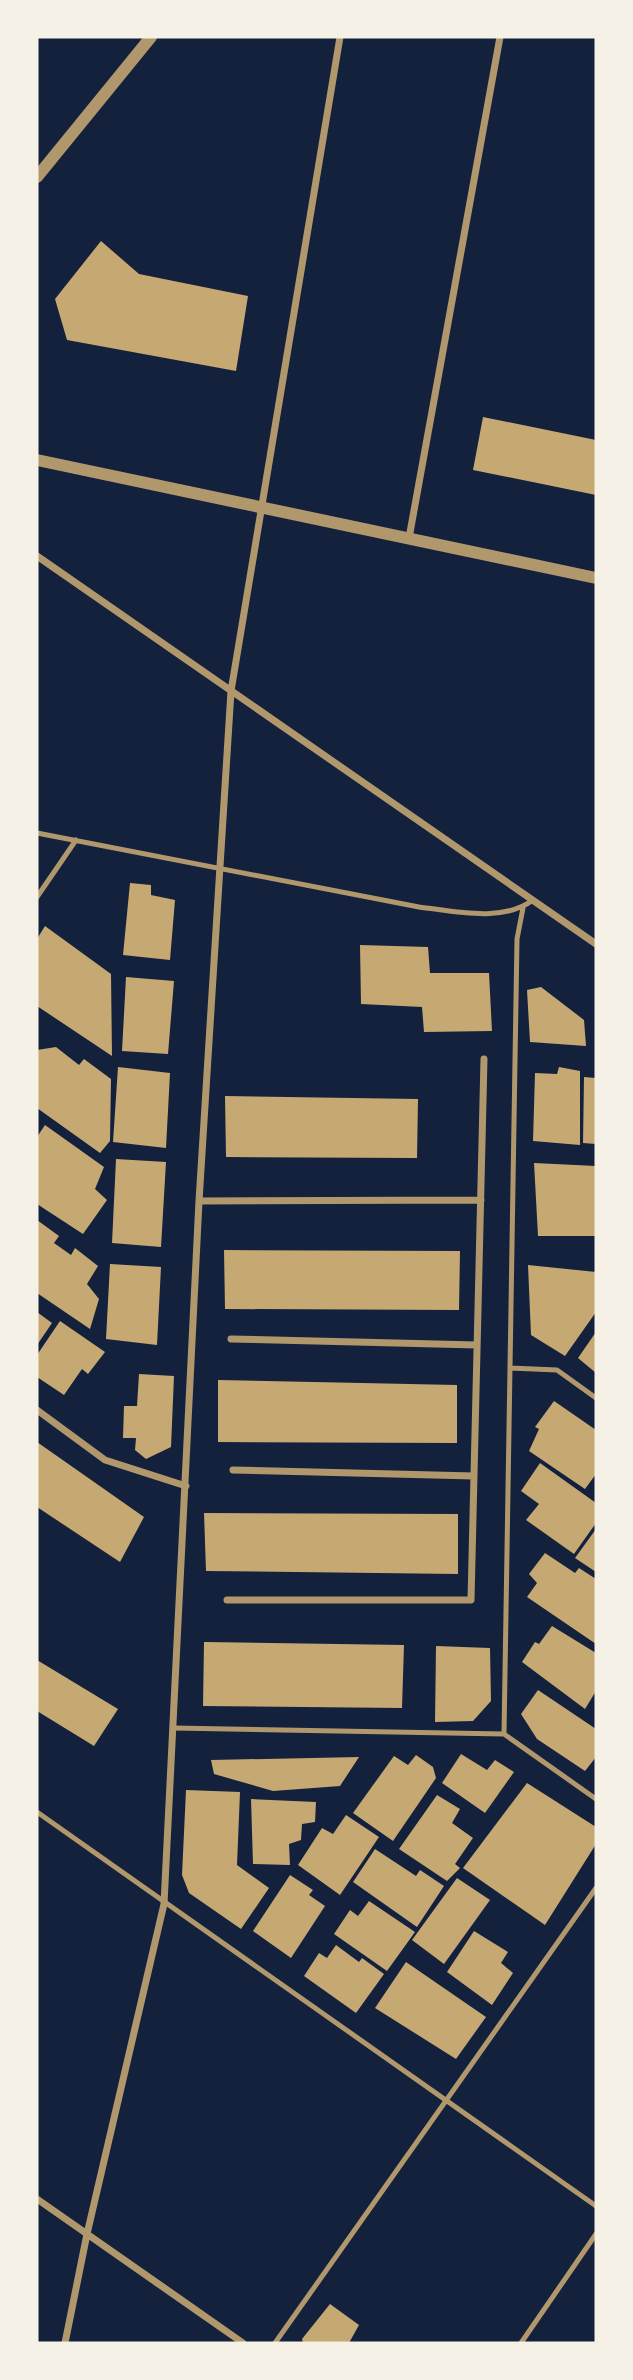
<svg xmlns="http://www.w3.org/2000/svg" width="633" height="2380" font-family="'Golos Text',sans-serif">
	<style>
		.building { fill: #c6a872 }
		.lines { fill: none; stroke-linecap: round; stroke-linejoin: round }
		.service { stroke: #b1986c; stroke-width: 5 }
		.minor { stroke: #b1986c; stroke-width: 7 }
		.tertiary { stroke: #b1986c; stroke-width: 12 }
	</style>
	<rect width="100%" height="100%" fill="#14213d"/>
	<!-- building -->
	<path class="building" d="M101 241 139 274 248 296 236 371 67 340 55 299Z
		M483 417 596 440V495L473 470Z
		M130 883 151 885V895L175 900 170 960 123 955Z
		M45 926 111 974 112 1056 37 1006V939Z
		M360 945 428 947 430 973H489L492 1031 424 1032 422 1007 361 1004Z
		M126 977 174 981 168 1054 122 1051Z
		M541 987 584 1020 586 1046 530 1042 527 990Z
		M56 1047 79 1065 84 1059 111 1079 110 1141 100 1153 37 1108V1050Z
		M118 1067 170 1073 166 1148 113 1142Z
		M559 1067 580 1071V1145L533 1141 535 1073 557 1074Z
		M584 1077 596 1078V1144L583 1143Z
		M225 1096 418 1099 417 1158 226 1157Z
		M45 1125 104 1167 95 1189 107 1200 83 1234 37 1204V1137Z
		M116 1159 166 1162 161 1247 112 1243Z
		M534 1163 596 1166V1236H538Z
		M37 1220 59 1236 54 1243 71 1255 75 1248 98 1266 87 1284 99 1299 90 1329 37 1293Z
		M224 1250 460 1251 459 1310 225 1309Z
		M110 1264 161 1267 157 1345 106 1339Z
		M528 1265 596 1272V1312L565 1356 531 1335Z
		M37 1312 52 1323 37 1345Z
		M60 1321 105 1352 88 1374 82 1369 64 1395 37 1377V1355Z
		M596 1332V1373L578 1358Z
		M139 1374 174 1376 171 1447 146 1459 135 1450 136 1438H123L124 1406H137Z
		M218 1380 457 1385V1443L218 1442Z
		M554 1401 596 1430V1474L585 1489 529 1451 539 1429 535 1427Z
		M37 1442 144 1517 120 1562 37 1507Z
		M540 1463 596 1503V1523L574 1554 526 1520 539 1504 521 1491Z
		M204 1513 458 1514V1574L206 1571Z
		M596 1529V1572L575 1558Z
		M545 1553 575 1573 579 1568 596 1579V1644L527 1597 537 1583 529 1574Z
		M552 1626 596 1653V1691L585 1709 522 1662 535 1642 539 1644Z
		M204 1642 404 1645 402 1708 203 1706Z
		M436 1646 490 1648 491 1701 473 1721 435 1722Z
		M37 1660 118 1709 94 1746 37 1711Z
		M538 1690 596 1729V1757L585 1771 537 1739 521 1714Z
		M461 1754 487 1770 495 1760 514 1772 485 1813 442 1783Z
		M416 1755 433 1767 436 1778 393 1841 353 1813 394 1756 408 1765Z
		M359 1757 340 1786 273 1791 214 1774 211 1760Z
		M527 1783 596 1827V1844L545 1925 463 1868Z
		M186 1790 240 1792 237 1865 269 1888 241 1929 189 1893 182 1875Z
		M437 1795 460 1809 452 1823 473 1838 455 1864 460 1868 447 1881 399 1849Z
		M251 1799 316 1802 315 1822 302 1824 301 1840 289 1844 290 1865 253 1864Z
		M346 1815 379 1837 340 1895 298 1865 322 1828 333 1834Z
		M375 1849 416 1876 420 1870 444 1886 417 1927 353 1882Z
		M290 1875 313 1890 309 1895 325 1906 291 1958 253 1931Z
		M457 1878 490 1900 444 1964 412 1940Z
		M369 1901 415 1932 387 1971 334 1934 350 1910 358 1916Z
		M474 1931 508 1952 501 1963 513 1973 492 2005 447 1972Z
		M336 1945 359 1962 362 1958 384 1974 356 2013 304 1976 319 1953 327 1958Z
		M406 1962 486 2017 456 2059 375 2008Z
		M330 2304 359 2325 349 2343H303L302 2339Z"/>
	<g class="lines">
		<!-- service -->
		<path class="service" d="M37 833 419 907C454 911 502 923 533 900
			M37 897 76 840
			M510 1368 557 1370 596 1398
			M173 1728 504 1734
			M504 1734 517 939 523 908
			M504 1734 596 1799
			M37 1812 596 2206
			M275 2343 596 1888
			M521 2343 596 2234"/>
		<!-- minor -->
		<path class="minor" d="M409 538 500 37
			M37 556 596 944
			M199 1201 481 1200
			M231 1339 477 1345
			M37 1410 105 1460 186 1486
			M233 1470 474 1476
			M227 1600H471L484 1059
			M37 2199 243 2343
			M65 2343 87 2234 164 1904 199 1201 231 691 340 37"/>
		<!-- tertiary -->
		<path class="tertiary" d="M37 177 151 37
			M37 460 596 578"/>
	</g>
	<!-- border -->
	<rect width="633" height="2380" fill="none" stroke="#f6f1e7" stroke-width="77"/>
</svg>
